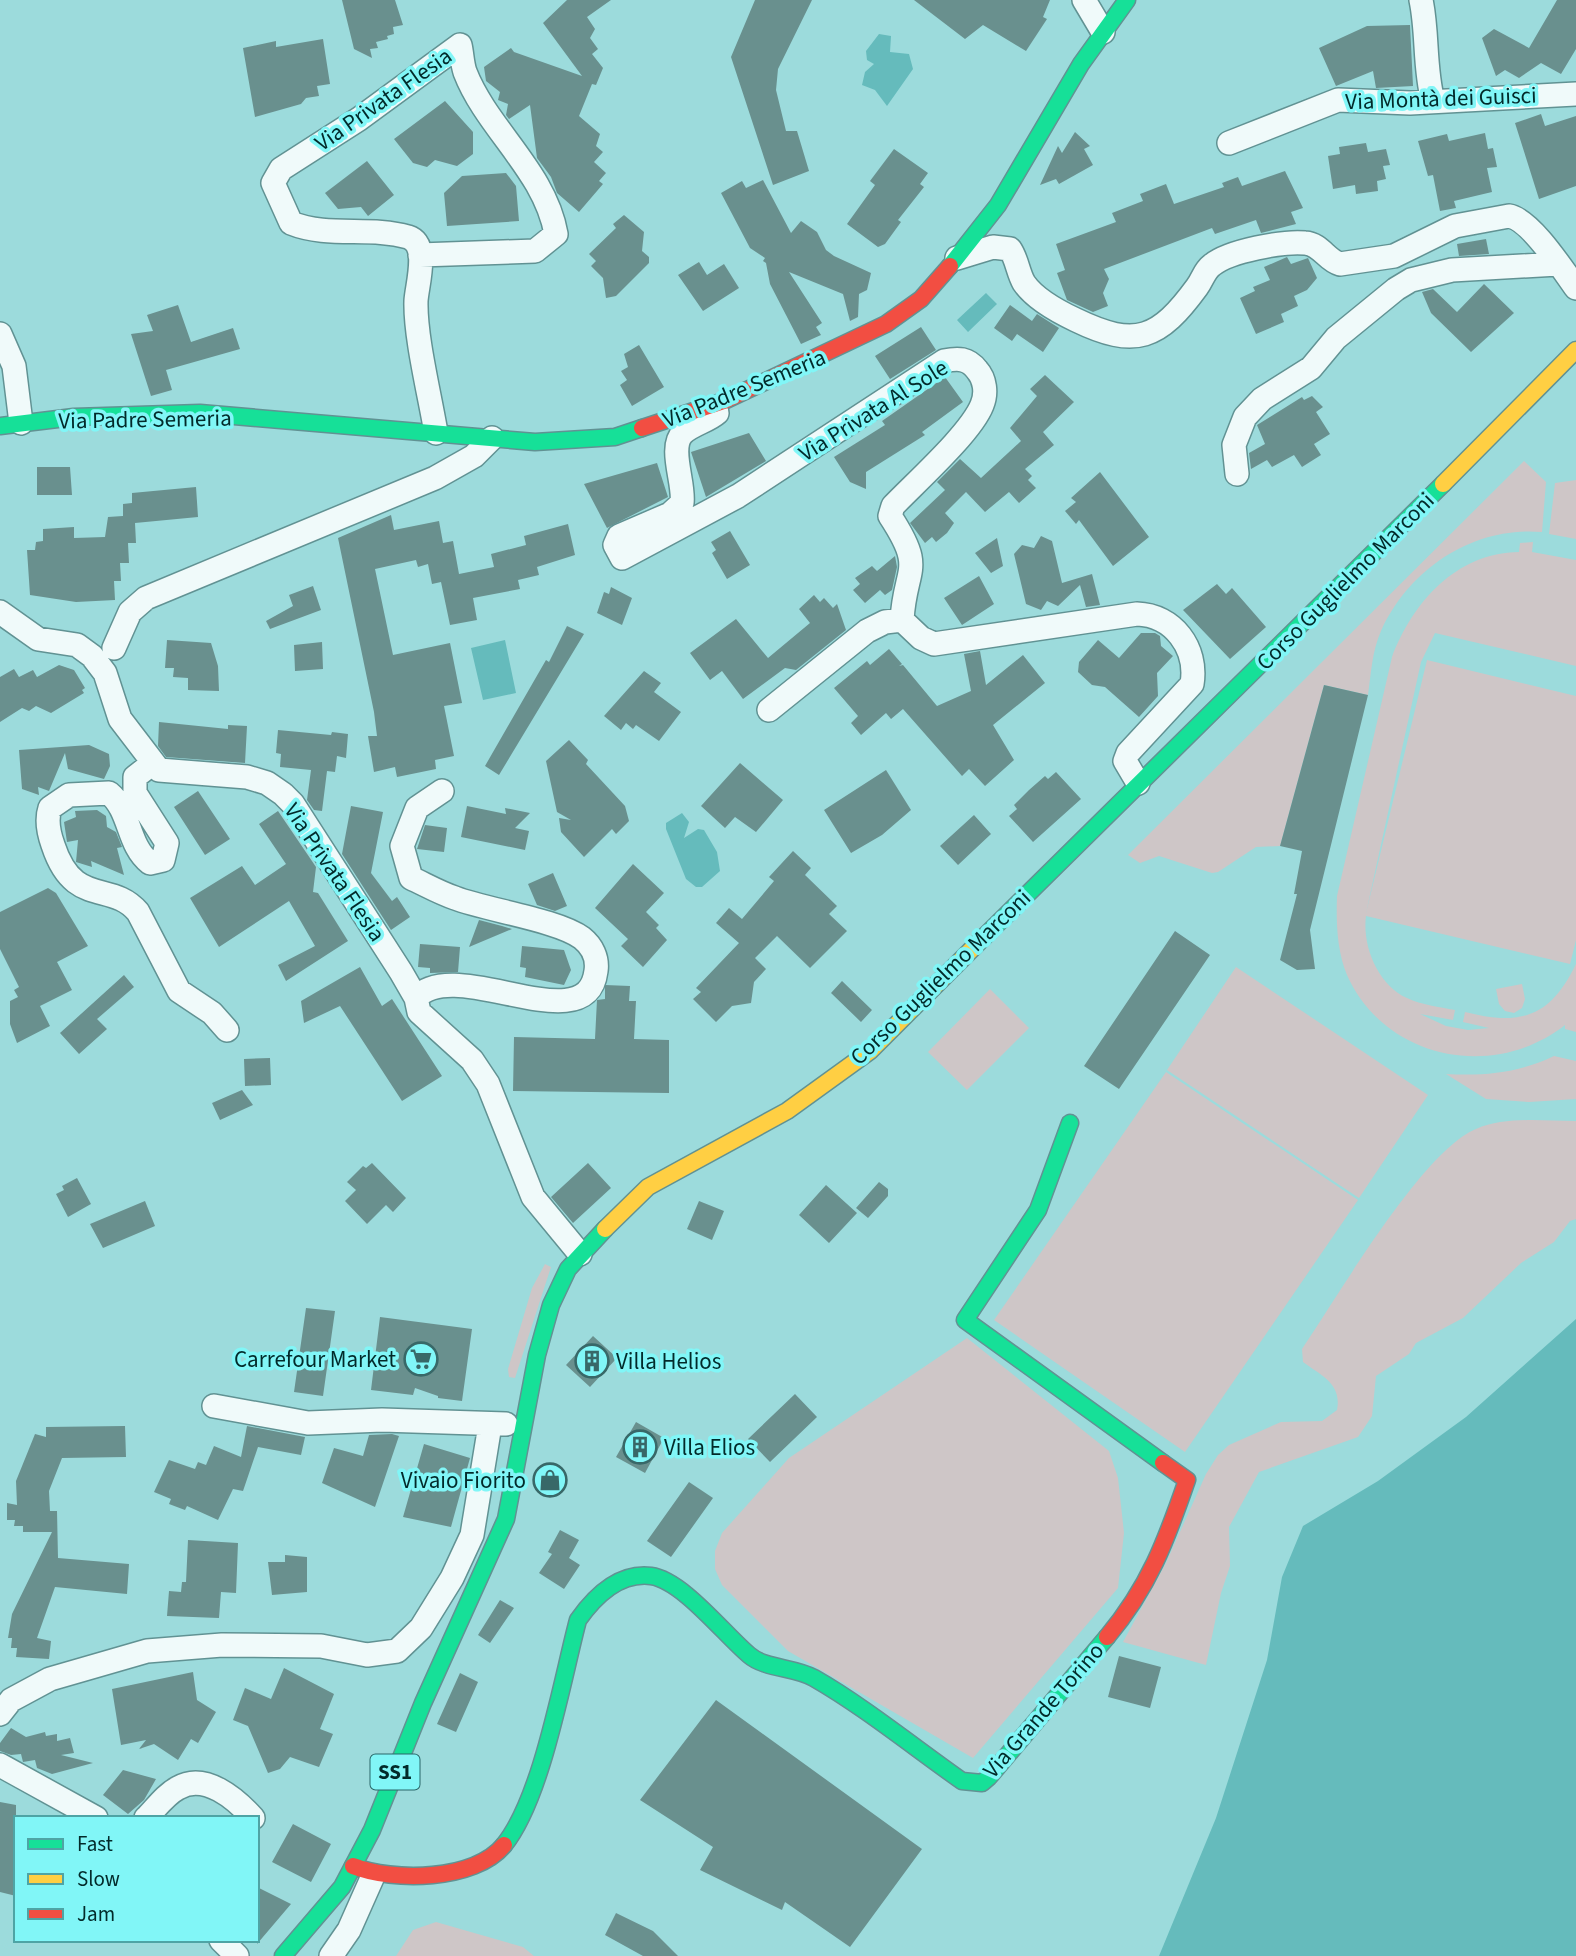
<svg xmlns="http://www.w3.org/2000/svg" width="1576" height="1956" font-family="'Source Sans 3',sans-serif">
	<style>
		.green { fill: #cec6c7 }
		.water { fill: #65bbbc }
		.building { fill: #69908e }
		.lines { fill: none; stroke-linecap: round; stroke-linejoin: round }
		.street-casing { stroke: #619293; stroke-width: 26 }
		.fast-casing { stroke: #619293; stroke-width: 19 }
		.slow-casing { stroke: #619293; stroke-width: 19 }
		.jam-casing { stroke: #619293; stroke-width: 19 }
		.street { stroke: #f0fafa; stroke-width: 23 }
		.fast { stroke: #16e098; stroke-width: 16 }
		.slow { stroke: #ffcf43; stroke-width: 16 }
		.jam { stroke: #f24e42; stroke-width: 16 }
		.labels { text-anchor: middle; stroke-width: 7; stroke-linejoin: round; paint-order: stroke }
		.shield { fill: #81f6f7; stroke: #286768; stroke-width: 2 }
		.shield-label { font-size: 21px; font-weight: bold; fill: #022a2a }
		.street-label { font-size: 23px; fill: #022a2a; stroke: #81f6f7 }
		.poi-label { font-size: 23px; fill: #022a2a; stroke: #81f6f7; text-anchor: end }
	</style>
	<rect width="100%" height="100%" fill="#9cdbdc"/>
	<!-- green -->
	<path class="green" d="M1524 461 1546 482 1542 532C1473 526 1409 569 1381 631 1372 651 1371 674 1368 695L1324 685 1280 846 1256 847 1218 872 1212 873 1159 856 1140 863 1128 855Z
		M1576 480V539L1549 534 1555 483Z
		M1533 542 1532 552 1576 560V666L1435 633 1421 662 1366 913 1427 660 1576 696V940L1570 964 1366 916C1362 946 1378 985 1407 998 1422 1005 1439 1007 1455 1010L1453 1020 1420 1014 1446 1026 1468 1030 1489 1028 1463 1022 1465 1012C1520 1026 1550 1018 1576 964V1032L1565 1029V1025C1494 1081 1385 1060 1347 975 1337 951 1336 923 1337 896L1392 657C1413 602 1456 553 1519 552L1520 543Z
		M1236 967 1428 1095 1359 1198 1167 1070Z
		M1522 984 1525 999 1522 1008 1514 1013 1505 1011 1499 1004 1496 989Z
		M990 989 1029 1028 967 1090 928 1052Z
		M1554 1056 1576 1061V1099L1529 1102 1486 1099 1446 1074C1485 1076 1518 1073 1554 1056Z
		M1166 1072 1358 1200 1185 1452 994 1320Z
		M1576 1121V1219L1570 1221 1554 1242 1521 1263 1463 1318 1416 1343 1409 1354 1376 1376 1372 1416 1358 1437 1259 1472 1229 1527 1230 1566 1221 1593 1206 1665 1123 1642 1166 1563 1206 1474 1218 1455 1229 1445 1281 1422 1322 1421 1337 1410C1342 1384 1322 1376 1303 1362L1302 1349C1337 1298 1422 1151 1476 1129 1506 1116 1543 1121 1576 1121Z
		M545 1264 551 1267 515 1378 509 1377 508 1369 532 1288Z
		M967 1338 1109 1451 1118 1478 1124 1533 1118 1588 973 1758 788 1651 722 1585 715 1569V1551L722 1533 789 1458Z
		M436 1922 523 1947 534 1956H396L413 1930Z"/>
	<!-- water -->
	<path class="water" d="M879 34 891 36 890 52 909 54 913 69 887 106 875 90 862 85 865 72 874 64 867 60 866 51Z
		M986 293 997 304 968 332 957 320Z
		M505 640 516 693 483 700 471 648Z
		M682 813 689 822 684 838 698 829 704 830 717 852 720 871 702 887H696L686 879 666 829V823Z
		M1576 1319V1956H1159L1216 1818 1267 1660 1282 1577 1303 1526 1378 1481 1466 1417Z"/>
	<!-- building -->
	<path class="building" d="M342 0H395L403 25 393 27 394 34 387 36 388 39 376 42 378 48 370 49 372 58 354 49Z
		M567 0H611L587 17 595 29 590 38 598 49 592 54 603 68 596 85 592 84 579 116 600 134 596 146 603 152 594 162 606 173 599 181 603 184 579 212 557 193 551 177 537 158 530 105 509 119 506 115 508 104 498 100 500 92 486 81 484 67 511 48 514 52 582 76 543 23Z
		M755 0H812L778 69 776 90 786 131H797L809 171 773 185 731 57Z
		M914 0H1050L1043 17 1047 19 1026 51 983 25 965 39Z
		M1557 0H1576V49L1561 74 1541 63 1519 78 1505 70 1496 76 1482 38 1494 29 1529 48Z
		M1410 25 1413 86 1376 88 1373 71 1336 86 1319 48 1367 26Z
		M323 39 330 84 317 86 319 96 306 98 301 104 255 117 243 48 276 41V47Z
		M445 101 473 132V154L457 166 435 160 427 167 413 163 394 139Z
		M1541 114 1545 126 1576 116V186L1539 199 1515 123Z
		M1075 132 1090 146 1084 149 1093 165 1059 184 1056 179 1040 185 1058 146 1062 153Z
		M1485 133 1488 149 1493 148 1497 167 1487 168 1492 192 1454 201 1456 208 1440 211 1433 175 1428 176 1418 141 1447 134 1449 141Z
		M1366 143 1368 152 1386 149 1390 165 1383 166 1386 179 1377 181 1378 191 1356 194 1355 185 1333 189 1328 156 1340 154 1339 147Z
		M894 149 928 173 920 184 924 187 898 220 901 222 885 244 878 247 847 224 875 185 870 181Z
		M367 161 394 195 368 216 361 207 338 209 325 193Z
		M1285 171 1303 208 1291 212 1296 224 1261 233 1256 220 1215 234 1212 228 1104 269 1109 279 1103 293 1108 306 1093 312 1067 300 1057 273 1065 270 1056 244 1116 222 1112 213 1143 201 1140 194 1166 184 1174 204 1224 187 1222 183 1238 177 1242 186Z
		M506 173 516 186 519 221 447 226 444 193 462 176Z
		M763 180 791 233 801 221 817 232 826 250 834 256 871 273 867 290 859 294 858 317 850 321 843 294 789 272 822 323 816 327 821 335 801 344 770 284 766 263 763 261 765 258 750 248 721 193 742 181 746 188Z
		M624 215 644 232 642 251 649 257V263L616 296 606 298 603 278 591 266 596 261 589 254 616 228 613 224Z
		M1486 239 1489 254 1459 256 1457 244Z
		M1287 257 1291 264 1308 258 1317 278 1307 290 1294 296 1298 306 1281 314 1284 322 1256 334 1240 298 1255 291 1253 287 1270 280 1264 267Z
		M699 262 707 275 724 264 739 288 703 311 678 275Z
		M1484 284 1514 313 1471 352 1431 313 1422 292 1433 289 1457 312Z
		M178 305 191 342 233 328 240 349 166 370 172 390 151 396 131 334 153 331 147 315Z
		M1010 305 1032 321 1037 314 1059 328 1043 352 1017 334 1012 341 994 328Z
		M921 327 936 350 890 379 875 356Z
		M639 345 664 387 632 406 620 385 627 380 621 371 628 367 624 354Z
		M1045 375 1074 402 1043 432 1054 445 1025 469 1032 476 1028 480 1036 488 1019 503 1009 492 985 512 966 492 945 513 954 523 947 533 936 542 932 537 925 543 910 523 945 490 937 482 960 459 981 478 1021 441 1010 428 1037 396 1030 389Z
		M945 377 963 402 922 432 925 435 866 472V489L850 482 834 457 885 425 882 421Z
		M1312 396 1323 407 1316 412 1330 434 1314 444 1321 455 1302 467 1294 455 1272 467 1267 460 1251 469 1249 453 1265 444 1257 425 1302 397 1304 400Z
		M749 433 766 461 706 497 691 452Z
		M657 463 668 497 607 528 584 484Z
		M37 467H70L72 495H37Z
		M1100 472 1149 537 1113 566 1079 520 1076 524 1065 511 1076 502 1071 498Z
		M196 487 198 517 135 523 136 543H128L129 563H120L121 581H114L115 600 76 602 30 595 27 550H35L36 542 43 541V529L74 527V538L105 537 108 517 123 516V504L132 503V493Z
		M391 515 394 530 439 521 443 543 453 541 459 574 494 567 491 554 526 545 524 536 568 524 575 555 537 567 539 575 518 580 520 589 473 598 477 620 450 625 441 582 432 584 428 564 418 567 416 560 375 569 393 655 450 643 462 703 444 706 454 756 435 760 436 769 397 777 395 767 374 772 368 736H377L374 712 338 538Z
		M730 531 750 565 727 579 712 553 716 550 711 542Z
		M1041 536 1052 541 1062 583 1092 574 1100 605 1086 607 1080 585 1058 606 1047 601 1041 610 1026 604 1014 554 1022 545 1034 548Z
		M997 538 1003 566 991 573 975 553Z
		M895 556 897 567 892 590 885 595 880 590 865 603 853 590 860 584 855 578 872 566 877 571Z
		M979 576 994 604 962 625 944 598Z
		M1217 584 1226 594 1232 588 1266 627 1230 659 1183 610Z
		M313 586 321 610 270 629 266 621 293 606 289 595Z
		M611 587 632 598 622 625 597 613 604 592 609 594Z
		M814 595 820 602 824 598 833 608 837 604 846 630 796 670 785 668 743 699 722 671 710 680 690 653 736 619 768 658 810 623 799 609Z
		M567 626 584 634 499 775 485 766 546 660 549 662Z
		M1141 633H1155L1160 636 1161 646 1173 656 1157 673 1158 696 1139 717 1105 687 1092 685 1078 672 1079 662 1098 640 1119 658Z
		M167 640 211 643 218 666 219 691 188 690V678L173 677 174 668H165Z
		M322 642 323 669 295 671 294 645Z
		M889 649 902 664 899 666 903 665 937 706 971 691 964 654 980 651 986 685 1023 655 1045 683 993 725 1014 760 985 786 969 769 962 776 903 709 891 719 886 713 861 735 851 723 858 716 834 688 867 661 870 665Z
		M59 665 74 670 85 688 82 690 84 693 51 713 36 706 29 711 22 708 0 722V677L14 669 19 677 33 670 37 677Z
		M644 671 661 683 654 692 681 712 659 741 636 725 633 729 626 723 621 730 604 716Z
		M1324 685 1368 695 1310 930 1315 969 1297 970 1280 960 1297 894H1294L1302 851 1280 846Z
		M159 722 228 729V725L247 726 245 763 166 757 158 746Z
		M278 730 331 735 332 732 348 734 346 758 337 756 335 772 327 771 322 811 314 810 307 800 311 770 280 767 281 754 276 753Z
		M569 740 588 760 586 764 625 806 629 821 616 834 612 829 584 857 561 832 559 818 571 820 557 812 546 761Z
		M89 745 109 754 110 766 104 779 68 769 65 753 49 791 38 787 39 795 22 789 19 750Z
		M740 763 783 800 756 832 735 817 725 828 701 806Z
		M886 770 911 810 882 835 851 853 824 810Z
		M1056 772 1081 799 1033 842 1009 816 1017 809 1014 805 1029 790 1045 776 1048 779Z
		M198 791 230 839 205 855 174 807Z
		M351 806 383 812 371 873 392 901 397 897 410 917 391 930 342 854Z
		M467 806 506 814 505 808 530 813 515 828 529 831 525 850 461 837Z
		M97 810 106 816 107 827 116 832 122 847 117 848 124 875 91 861 92 867 76 862 78 840 67 842 64 822 76 817 75 811Z
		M278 811 316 867 313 892 318 893 348 941 286 981 278 965 315 946 289 901 219 947 190 898 242 866 255 885 286 864 259 824Z
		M974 815 991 834 958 865 940 846Z
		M425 825 447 828 444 852 417 849Z
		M793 851 811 868 805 875 837 906 829 914 847 931 810 968 777 936 755 958 766 969 754 982 751 1003 732 1006 716 1022 693 999 701 992 696 988 739 943 716 923 729 908 742 919 774 881 769 877Z
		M633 864 664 893 646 912 659 925 656 928 667 940 643 967 621 946 628 939 595 908Z
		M553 873 567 906 555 911 537 905 528 884Z
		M48 888 56 893 88 946 57 962 72 990 40 1006 50 1026 17 1043 10 1024V1001L18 997 14 990 19 987 0 949V912Z
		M479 920 502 926 512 929 469 947Z
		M1175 931 1210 955 1119 1089 1084 1066Z
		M420 944 460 947 458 972 430 973V968L418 967Z
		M522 946 564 950 571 970 564 985 525 977 526 968 520 967Z
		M360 967 382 1006 392 999 442 1076 402 1101 340 1006 304 1023 301 1001Z
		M124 975 134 987 97 1019 107 1029 79 1054 60 1033Z
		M842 981 872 1010 861 1022 831 993Z
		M605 985 630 986 629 1001H636L634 1039 669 1040V1093L513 1091 514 1037 595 1039 597 1000 605 999Z
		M270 1058 271 1085 245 1086 244 1059Z
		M242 1090 253 1105 220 1120 212 1103Z
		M372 1163 406 1198 393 1212 386 1205 367 1224 345 1201 356 1190 347 1182 363 1166 366 1168Z
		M588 1163 611 1188 573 1223 551 1197Z
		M77 1178 91 1204 68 1217 56 1194 64 1190 62 1186Z
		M879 1182 888 1189V1196L868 1218 856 1208Z
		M826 1185 857 1213 829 1243 799 1215Z
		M145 1201 155 1226 103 1248 90 1224Z
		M699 1201 724 1211 712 1240 687 1229Z
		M306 1308 335 1311 323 1396 294 1392Z
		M380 1317 472 1329 462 1401 438 1398V1396L415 1388 413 1395 371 1390Z
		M593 1336 617 1358 590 1387 566 1365Z
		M795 1394 817 1417 770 1462 748 1439Z
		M636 1422 664 1438 645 1473 616 1457Z
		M125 1426 126 1457 62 1458 49 1491 50 1511H57L58 1558 129 1564 127 1594 55 1587 37 1638 51 1641 49 1659 16 1657 17 1648H11L12 1638H8L12 1614 52 1532H23V1526H14L15 1520H7V1503L17 1505 16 1481 35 1434 46 1437V1427Z
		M247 1426 305 1437 301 1455 258 1447 243 1491 233 1489 218 1520 187 1506 185 1510 169 1504 171 1499 154 1492 169 1460 195 1469 198 1462 206 1465 214 1446 241 1457Z
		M392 1434 399 1436 375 1507 322 1483 334 1448 363 1456 369 1435Z
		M424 1444 470 1458 451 1527 403 1517Z
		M689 1482 713 1498 671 1557 647 1541Z
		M560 1530 579 1540 569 1558 580 1565 564 1589 539 1573 552 1554 548 1552Z
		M188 1540 238 1543 236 1593 221 1592 219 1618 167 1616 169 1591 181 1592 182 1582H186Z
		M285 1555 307 1557V1592L272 1595 268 1562H285Z
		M500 1600 514 1608 490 1643 478 1635Z
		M1119 1656 1161 1667 1150 1708 1108 1697Z
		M284 1668 334 1694 320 1729 333 1734 319 1767 290 1757 280 1769 268 1773 248 1726 233 1720 245 1688 271 1699Z
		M193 1672 197 1700 216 1712 198 1743 191 1739 178 1760 154 1744 139 1749 146 1740 121 1745 112 1689Z
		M460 1673 478 1682 456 1732 437 1724Z
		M716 1700 922 1849 850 1947 785 1902 782 1910 700 1870 713 1847 640 1800Z
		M11 1728 26 1737 45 1732 46 1736 57 1734V1741L70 1738 74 1753 61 1755 93 1763 52 1774 37 1768 35 1760 23 1762 21 1754 11 1755 0 1751V1743Z
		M123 1770 156 1779 144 1800 128 1814 103 1795Z
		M0 1802 16 1805V1896L0 1892Z
		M293 1824 331 1844 311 1882 272 1862Z
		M257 1887 291 1904 257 1944Z
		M616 1913 653 1931 678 1956H643L605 1935Z"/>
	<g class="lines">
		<defs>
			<path id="street" d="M1084 0 1103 32
				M1421 0C1428 33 1424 68 1433 101
				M1229 143 1338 100 1410 103 1576 94
				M420 255 535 251 556 234C545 171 487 129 465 72 462 63 462 53 460 45L359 119 281 169 273 183 291 223C328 238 370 226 408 237 430 244 417 284 416 301 415 337 430 396 436 433
				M957 258 993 247 1010 249C1017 259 1018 273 1024 283 1035 299 1059 312 1076 320 1136 349 1159 339 1197 287 1203 279 1204 271 1212 265 1229 251 1283 241 1305 243 1321 244 1326 260 1340 264L1394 256 1455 226 1509 216C1530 219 1563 270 1576 288
				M0 334 14 366 21 423
				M717 413C708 421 693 424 683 433 668 447 685 484 682 503L670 514 619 536 615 545 622 558 738 496 944 361C958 358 968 358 977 370 985 379 987 393 982 405 971 433 916 482 893 506L890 516C926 571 905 566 902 620
				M1237 474 1234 445 1245 417 1262 399 1311 368 1336 338 1396 289 1411 280 1452 270 1558 264
				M0 612 38 639 77 645 92 656 105 673 120 719 159 770 247 777 267 783 283 794 293 804 401 972 416 998 419 1012 472 1060 488 1084 533 1197 580 1254
				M114 648 130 612 146 598 435 478 474 456 492 438
				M769 710 867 631 885 622 902 620 921 638 934 644 1137 614C1173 615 1198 648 1192 684L1128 753 1125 761 1138 783
				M153 763 135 777V793L167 843 163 860 150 863C127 845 131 811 109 793L69 795 50 808C46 820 49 834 53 845 74 909 111 880 138 912L179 991 212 1013 227 1030
				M416 998C455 954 587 1044 596 971 598 958 592 946 582 938 558 920 486 910 455 898 440 893 426 885 411 878L402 846 417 808 442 791
				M214 1406 308 1423 382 1420 506 1424
				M0 1714 11 1700 50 1679 147 1651 222 1645 321 1646 367 1655 397 1651 421 1628 452 1578 472 1535 490 1425
				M0 1765 96 1818
				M146 1818C156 1808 166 1794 178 1788 205 1772 236 1799 253 1818
				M221 1940 237 1956
				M331 1956 349 1930 373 1876"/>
			<path id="fast" d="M950 266 998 205 1081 64 1127 0
				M0 426 74 417 200 413 535 442 615 437 642 428
				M984 937 1443 484
				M1070 1123 1038 1210 965 1320 1163 1463
				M504 1845C542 1798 562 1680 578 1620 595 1596 619 1572 651 1576 682 1580 724 1634 749 1655 765 1669 795 1667 814 1678 863 1706 915 1748 962 1781L982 1783 989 1777 1107 1637
				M283 1956 342 1887 372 1830 423 1703 506 1519 537 1355 551 1305 568 1269 605 1229"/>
			<path id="slow" d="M1443 484 1576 350
				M605 1229 648 1187 787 1111 870 1051 984 937"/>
			<path id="jam" d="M642 428 724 401 886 324 921 299 950 266
				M1107 1637C1149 1587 1166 1541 1187 1480L1163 1463
				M353 1866C393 1882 475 1881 504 1845"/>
		</defs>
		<!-- street casing -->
		<use href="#street" class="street-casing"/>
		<!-- fast casing -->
		<use href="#fast" class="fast-casing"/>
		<!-- slow casing -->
		<use href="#slow" class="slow-casing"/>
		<!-- jam casing -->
		<use href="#jam" class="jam-casing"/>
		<!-- street -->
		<use href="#street" class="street"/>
		<!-- fast -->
		<use href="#fast" class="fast"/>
		<!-- slow -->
		<use href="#slow" class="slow"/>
		<!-- jam -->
		<use href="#jam" class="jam"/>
	</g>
	<!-- icons -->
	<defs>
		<symbol id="supermarket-ring" viewBox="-11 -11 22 22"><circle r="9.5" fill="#81f6f7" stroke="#386868" stroke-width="1.5"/><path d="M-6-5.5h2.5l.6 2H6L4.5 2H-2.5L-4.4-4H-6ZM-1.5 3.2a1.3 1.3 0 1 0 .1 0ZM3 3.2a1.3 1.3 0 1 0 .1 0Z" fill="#386868"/></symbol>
		<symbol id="building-ring" viewBox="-11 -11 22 22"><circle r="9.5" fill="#81f6f7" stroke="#386868" stroke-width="1.5"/><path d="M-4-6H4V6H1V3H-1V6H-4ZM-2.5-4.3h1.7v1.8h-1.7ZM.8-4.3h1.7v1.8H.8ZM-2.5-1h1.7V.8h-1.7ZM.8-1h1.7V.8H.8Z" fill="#386868"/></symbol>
		<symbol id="shop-ring" viewBox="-11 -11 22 22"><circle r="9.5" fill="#81f6f7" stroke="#386868" stroke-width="1.5"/><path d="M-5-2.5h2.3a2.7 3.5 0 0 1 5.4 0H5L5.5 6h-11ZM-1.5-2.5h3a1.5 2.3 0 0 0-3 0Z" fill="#386868"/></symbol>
	</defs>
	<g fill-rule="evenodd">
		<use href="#supermarket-ring" x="402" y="1340" width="38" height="38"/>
		<use href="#building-ring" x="573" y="1342" width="38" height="38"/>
		<use href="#building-ring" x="621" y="1428" width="38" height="38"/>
		<use href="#shop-ring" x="531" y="1461" width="38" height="38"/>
	</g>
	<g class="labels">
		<!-- shield labels -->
		<rect class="shield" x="370.5" y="1754.5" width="49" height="35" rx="5"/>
		<g class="shield-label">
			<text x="395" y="1779">SS1</text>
		</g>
		<!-- street labels -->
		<g class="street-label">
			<text transform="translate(1441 98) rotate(-2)" y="8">Via Montà dei Guisci</text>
			<text transform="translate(383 99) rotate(-35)" y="8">Via Privata Flesia</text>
			<text transform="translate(744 388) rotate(-22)" y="8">Via Padre Semeria</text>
			<text transform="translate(873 410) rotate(-32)" y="8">Via Privata Al Sole</text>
			<text transform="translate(145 419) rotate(-1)" y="8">Via Padre Semeria</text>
			<text transform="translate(1345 581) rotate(-45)" y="8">Corso Guglielmo Marconi</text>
			<text transform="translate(335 872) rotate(56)" y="8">Via Privata Flesia</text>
			<text transform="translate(940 977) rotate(-44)" y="8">Corso Guglielmo Marconi</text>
			<text transform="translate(1043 1710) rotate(-49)" y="8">Via Grande Torino</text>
		</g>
		<!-- poi labels -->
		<g class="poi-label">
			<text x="396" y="1367">Carrefour Market</text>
			<text x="616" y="1369" text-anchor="start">Villa Helios</text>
			<text x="664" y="1455" text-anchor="start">Villa Elios</text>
			<text x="526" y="1488">Vivaio Fiorito</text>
		</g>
	</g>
	<!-- legend -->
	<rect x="14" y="1816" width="245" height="126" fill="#81f6f7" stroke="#4ea4a5" stroke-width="2"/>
	<rect x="28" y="1839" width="35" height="10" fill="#16e098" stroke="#4ea4a5" stroke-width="2"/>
	<text x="77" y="1851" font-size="21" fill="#022a2a">Fast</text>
	<rect x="28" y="1874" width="35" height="10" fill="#ffcf43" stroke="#4ea4a5" stroke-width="2"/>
	<text x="77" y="1886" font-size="21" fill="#022a2a">Slow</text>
	<rect x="28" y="1909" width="35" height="10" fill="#f24e42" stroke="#4ea4a5" stroke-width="2"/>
	<text x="77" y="1921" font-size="21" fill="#022a2a">Jam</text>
</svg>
